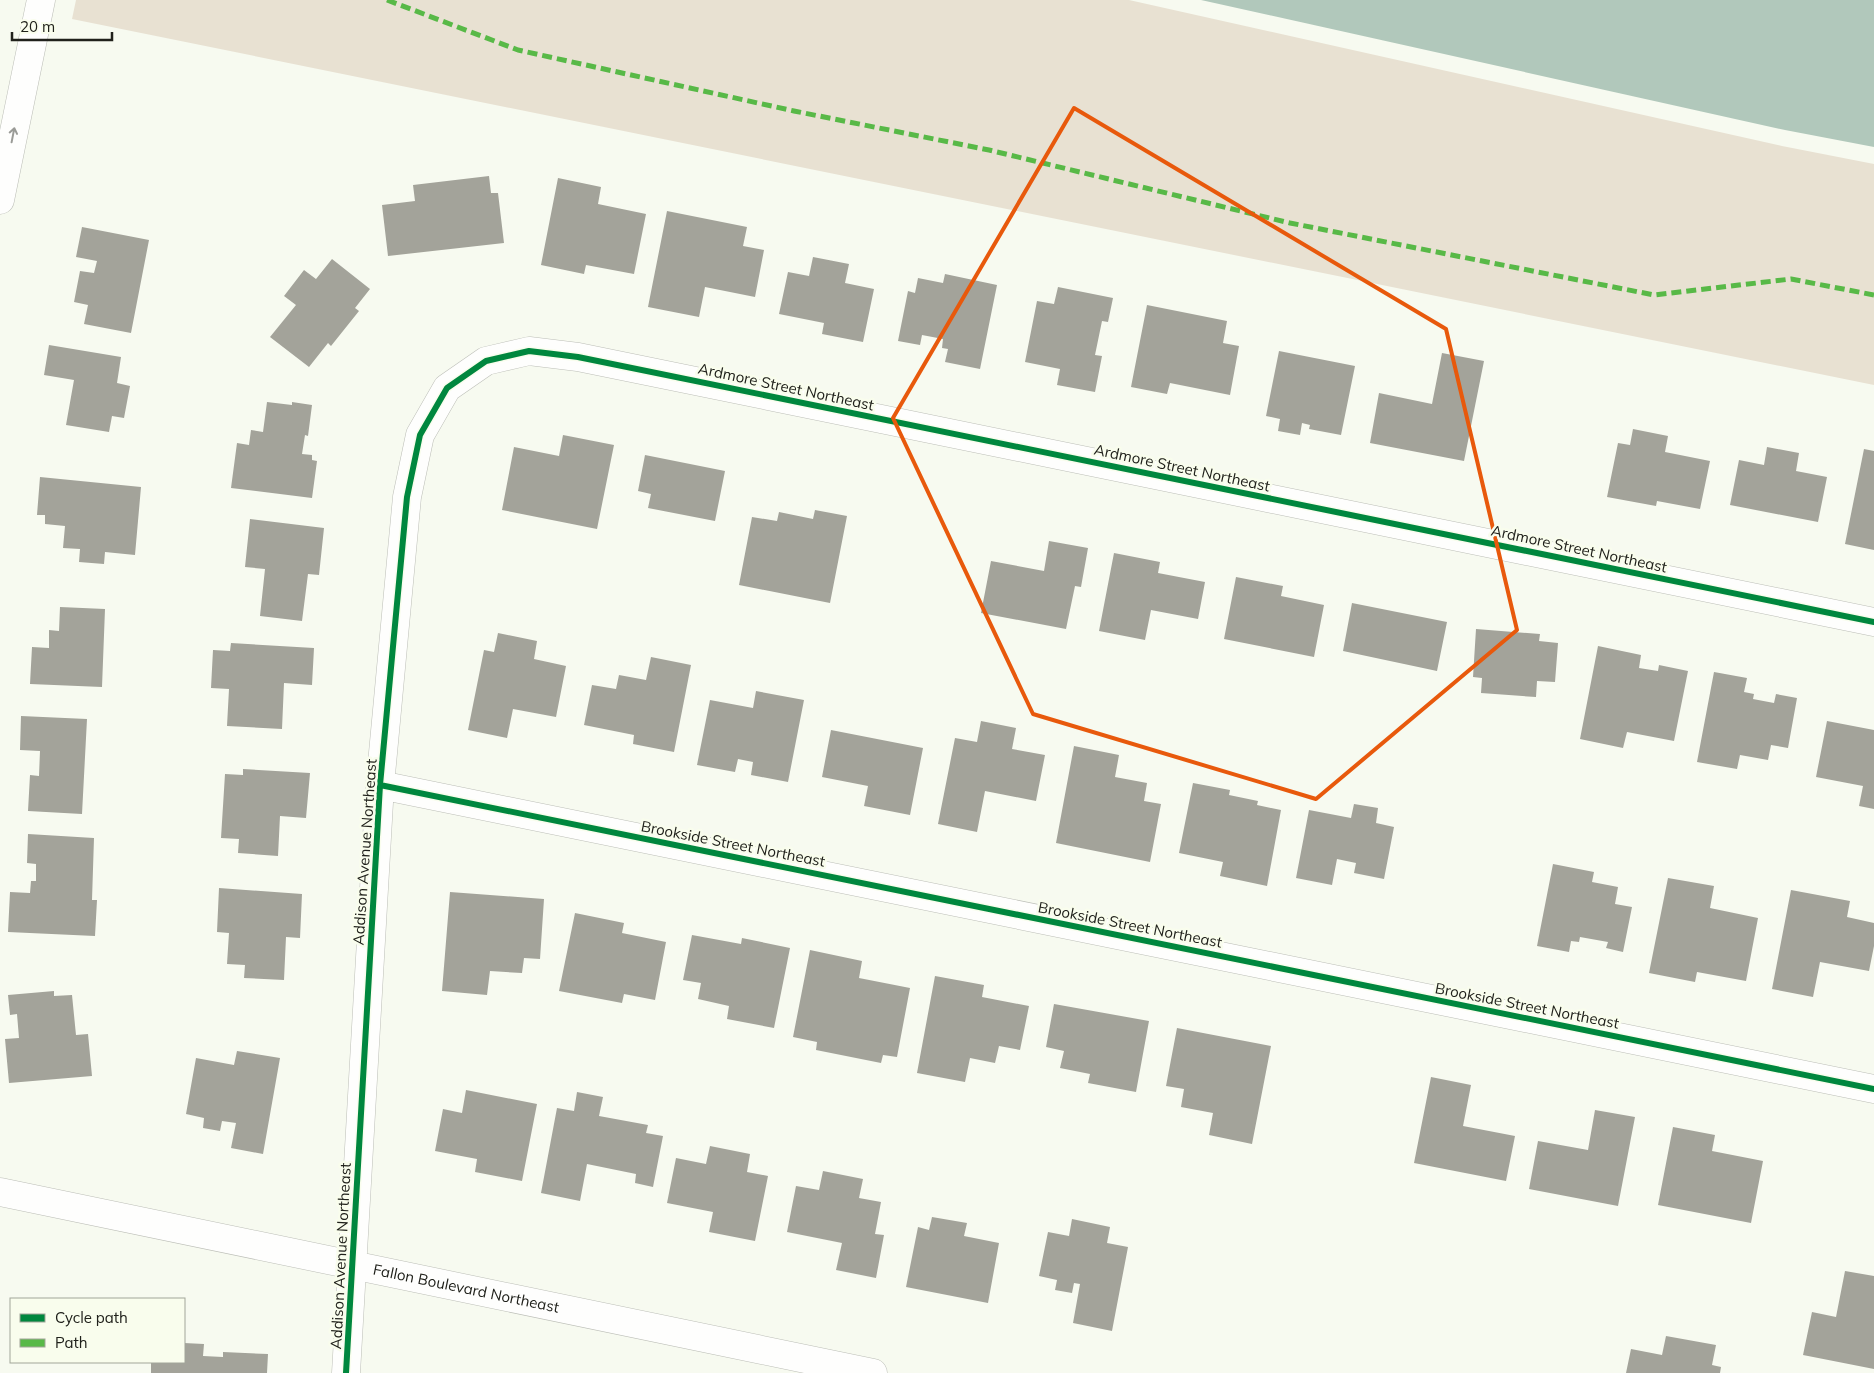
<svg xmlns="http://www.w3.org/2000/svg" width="1874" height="1373" font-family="Mulish,sans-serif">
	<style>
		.green { fill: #e8e1d2 }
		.water { fill: #b1c8bb }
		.building { fill: #a3a39a }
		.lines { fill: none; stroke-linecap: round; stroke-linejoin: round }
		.street-casing { stroke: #bcbeb7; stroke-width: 29 }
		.secondary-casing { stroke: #bcbeb7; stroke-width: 29 }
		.street { stroke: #fefefd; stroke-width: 28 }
		.secondary { stroke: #fefefd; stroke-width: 28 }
		.quiet { stroke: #58b947; stroke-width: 5; stroke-dasharray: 10 5; stroke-linecap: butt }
		.cycleway-casing { stroke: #f9fded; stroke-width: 9 }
		.cycleway { stroke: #00873e; stroke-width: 6 }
		.oneway { stroke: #9a9b97 }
		.marked { fill: none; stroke: #e8590c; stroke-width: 4; stroke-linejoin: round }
		.labels { text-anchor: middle; stroke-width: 5; stroke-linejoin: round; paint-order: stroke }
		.street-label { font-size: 15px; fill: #20211b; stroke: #f9fded }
	</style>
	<rect width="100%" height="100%" fill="#f7faf0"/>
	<!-- green -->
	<path class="green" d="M76 0H1129L1782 146 1874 164V385L72 19Z"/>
	<!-- water -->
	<path class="water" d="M1201 0H1874V147L1785 130Z"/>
	<!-- building -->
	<path class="building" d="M489 176 491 193H498L504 243 388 256 382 205 415 201 413 185Z
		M558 178 601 187 598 204 646 214 634 274 586 265 584 274 541 265Z
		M667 211 747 227 743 246 764 250 755 297 705 287 699 317 648 307Z
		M82 227 149 240 131 333 84 324 88 305 74 302 80 271 94 273 97 261 76 257Z
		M813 257 849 264 845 283 874 289 863 342 822 334 824 323 779 314 788 272 809 276Z
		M332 259 370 289 355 308 359 311 331 346 328 343 309 367 270 337 296 305 284 296 304 270 316 279Z
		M945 274 997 285 980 369 945 362 948 349 942 348 943 339 922 335 920 345 898 341 908 291 915 293 918 278 943 283Z
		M1058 287 1113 298 1108 322 1102 321 1095 355 1102 356 1095 392 1057 385 1060 369 1025 362 1037 301 1054 304Z
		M1147 305 1227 321 1223 343 1239 346 1230 395 1170 383 1167 394 1131 387Z
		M49 345 121 357 117 383 130 386 124 418 112 416 109 432 66 425 74 380 44 375Z
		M1279 351 1355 366 1341 435 1309 429 1310 425 1302 423 1300 435 1278 431 1280 419 1266 416Z
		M1442 353 1484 361 1464 461 1370 443 1379 393 1432 404Z
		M267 402 292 405V402L312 405 308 436 305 435 302 454 312 455V460L317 461 312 498 231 488 237 443 249 445 251 430 263 432Z
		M1633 429 1668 436 1665 452 1710 461 1700 509 1657 501 1656 506 1607 497 1618 443 1630 445Z
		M563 435 614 445 597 529 502 510 514 447 559 456Z
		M1767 447 1799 453 1796 471 1827 477 1818 522 1730 505 1739 460 1764 465Z
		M1864 449 1874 451V550L1845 544Z
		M645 455 725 471 715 521 648 508 651 494 638 491Z
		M40 477 141 487 135 555 105 552 104 564 79 562 80 549 63 548 65 526 45 524V515H37Z
		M815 510 847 516 830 603 739 585 752 517 777 521 779 512 813 519Z
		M250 519 324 528 319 575 308 574 302 621 260 616 265 569 245 567Z
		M1049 541 1088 548 1081 587 1075 586 1066 629 981 613 991 561 1044 571Z
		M1114 553 1160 562 1158 573 1205 582 1198 619 1151 610 1145 640 1099 631Z
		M1236 577 1283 586 1281 596 1324 605 1314 657 1224 639Z
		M1352 603 1447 622 1437 671 1343 651Z
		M60 607 105 609 102 687 30 684 32 647 49 648V630L59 631Z
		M1476 629 1540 634 1539 641 1558 643 1555 682 1537 681 1536 697 1481 693 1482 678 1473 677Z
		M498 633 537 641 534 659 566 666 556 717 513 709 507 738 468 730 484 650 494 652Z
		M231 643 314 648 312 685 284 683 282 729 227 726 229 689 211 688 213 650 230 651Z
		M1598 646 1641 655 1639 668 1658 671 1659 665 1688 671 1674 741 1627 732 1623 748 1580 739Z
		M651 657 691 665 674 752 633 744 634 735 584 725 592 685 616 689 619 675 646 680Z
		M1714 672 1747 678 1744 692 1754 694 1753 699 1774 703 1776 694 1797 698 1788 748 1771 745 1768 760 1740 755 1737 769 1697 762Z
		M756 691 804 700 788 782 751 775 753 762 738 759 735 772 697 765 710 700 753 708Z
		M21 716 87 719 82 814 28 811 30 775 39 776 40 751 20 750Z
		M981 721 1016 728 1012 749 1045 755 1036 801 985 791 977 832 938 824 955 738 977 742Z
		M1827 721 1874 730V809L1859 806 1863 786 1816 777Z
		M831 730 923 748 910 815 864 806 868 786 822 777Z
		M1074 746 1119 755 1115 777 1147 783 1144 801 1161 804 1150 862 1056 843Z
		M243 769 310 773 306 818 280 816 278 856 238 853 239 839 221 838 225 774 243 775Z
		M1193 783 1230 790 1229 795 1258 801 1257 805 1281 810 1267 886 1220 876 1223 862 1179 853Z
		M1354 804 1378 808 1376 823 1394 827 1384 879 1354 873 1356 863 1337 859 1332 885 1296 878 1309 810 1351 818Z
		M28 834 94 838 92 900H97L95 936 8 932 10 892 30 893 31 881H36V864L27 863Z
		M1553 864 1594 872 1592 882 1618 887 1615 904 1632 907 1623 952 1606 948 1608 942 1580 937 1579 942 1571 941 1569 952 1537 946Z
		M1668 878 1714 886 1710 908 1758 918 1746 981 1697 972 1695 982 1649 973Z
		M219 888 302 894 300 938 286 937 284 980 244 978 245 965 227 964 229 933 217 932Z
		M1791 890 1850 901 1847 917 1874 923V946L1869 971 1820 962 1813 997 1772 989Z
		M450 892 544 899 540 959 524 958 522 973 490 971 487 995 442 991Z
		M575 913 624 923 622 933 666 942 655 1000 624 994 622 1003 559 991Z
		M692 935 741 944 742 938 790 948 774 1028 727 1019 729 1006 698 999 701 983 683 980Z
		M810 950 862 961 859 978 910 988 897 1057 883 1055 881 1063 816 1050 817 1042 793 1037Z
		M935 976 984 985 982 997 1029 1006 1020 1050 999 1046 995 1063 970 1058 965 1082 917 1073Z
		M54 991V996L72 995 76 1035 88 1034 92 1076 9 1083 5 1039 19 1038 17 1014 10 1015 8 995Z
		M1054 1004 1149 1021 1136 1092 1088 1083 1090 1074 1060 1068 1064 1051 1046 1047Z
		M1177 1028 1271 1046 1252 1144 1209 1135 1213 1113 1181 1107 1184 1089 1166 1086Z
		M237 1051 280 1058 263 1154 231 1148 236 1123 222 1121 220 1131 203 1128 204 1118 186 1114 196 1058 234 1065Z
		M1431 1077 1471 1085 1463 1126 1515 1136 1506 1181 1414 1163Z
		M466 1090 537 1104 522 1181 475 1172 477 1159 435 1151 443 1109 462 1113Z
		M577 1092 603 1097 599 1116 648 1125 646 1133 663 1136 653 1187 635 1183 636 1174 587 1164 580 1201 541 1193 557 1108 574 1111Z
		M1595 1110 1635 1117 1618 1206 1529 1189 1538 1141 1588 1150Z
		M1673 1127 1715 1135 1712 1151 1763 1161 1751 1223 1658 1205Z
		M710 1146 750 1154 747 1172 768 1176 755 1241 709 1232 713 1212 667 1203 676 1158 706 1164Z
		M823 1171 863 1179 859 1198 881 1202 875 1234 884 1235 876 1278 836 1270 842 1243 787 1232 796 1186 819 1190Z
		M932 1217 967 1223 964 1236 999 1243 988 1303 906 1287 918 1227 929 1230Z
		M1072 1219 1110 1227 1107 1243 1128 1247 1112 1331 1073 1323 1080 1284 1074 1283 1072 1293 1055 1290 1057 1280 1039 1276 1048 1232 1069 1236Z
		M1845 1271 1874 1276V1369L1803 1355 1812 1312 1836 1317Z
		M1666 1336 1716 1345 1712 1365 1721 1367 1720 1373H1626L1631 1349 1662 1355Z
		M184 1343 204 1344 203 1356 223 1357V1352L268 1354 267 1373H151V1362H184Z"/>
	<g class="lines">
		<defs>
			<path id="street" d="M380 785 1874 1089
				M346 1373 380 785 407 497 420 435 447 388 486 361 529 351 578 357 1874 622"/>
			<g id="secondary">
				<path d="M0 200 41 0"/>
				<path id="s1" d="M0 1192 873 1373"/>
			</g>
		</defs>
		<!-- street casing -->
		<use href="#street" class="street-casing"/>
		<!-- secondary casing -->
		<use href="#secondary" class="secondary-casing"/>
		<!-- street -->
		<use href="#street" class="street"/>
		<!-- secondary -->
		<use href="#secondary" class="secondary"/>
		<!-- quiet -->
		<path class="quiet" d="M387 0 518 50 794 111 989 150 1290 223 1654 295 1791 279 1874 295"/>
		<defs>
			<path id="cycleway" d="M380 785 1874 1089
				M346 1373 380 785 407 497 420 435 447 388 486 361 529 351 578 357 1874 622"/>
		</defs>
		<!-- cycleway casing -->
		<use href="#cycleway" class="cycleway-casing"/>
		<!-- cycleway -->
		<use href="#cycleway" class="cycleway"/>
	</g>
	<!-- one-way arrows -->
	<defs><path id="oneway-shaft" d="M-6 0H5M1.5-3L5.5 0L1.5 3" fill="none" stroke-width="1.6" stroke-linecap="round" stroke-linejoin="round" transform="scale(1.25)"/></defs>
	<use class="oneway" href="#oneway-shaft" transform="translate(13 135) rotate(-79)"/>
	<!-- marked area -->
	<path class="marked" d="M1074 108 1446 329 1517 630 1316 799 1033 714 893 418Z"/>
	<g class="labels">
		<!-- street labels -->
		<g class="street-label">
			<text transform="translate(786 387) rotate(12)" y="5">Ardmore Street Northeast</text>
			<text transform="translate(1182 468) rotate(12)" y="5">Ardmore Street Northeast</text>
			<text transform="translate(1579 549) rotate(12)" y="5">Ardmore Street Northeast</text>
			<text transform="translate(733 844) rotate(11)" y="5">Brookside Street Northeast</text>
			<text transform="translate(365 852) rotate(-86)" y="5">Addison Avenue Northeast</text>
			<text transform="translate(1130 925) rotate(11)" y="5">Brookside Street Northeast</text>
			<text transform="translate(1527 1006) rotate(11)" y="5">Brookside Street Northeast</text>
			<text transform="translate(341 1256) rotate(-87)" y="5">Addison Avenue Northeast</text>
			<text dy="5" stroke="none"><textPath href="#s1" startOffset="476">Fallon Boulevard Northeast</textPath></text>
		</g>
	</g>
	<!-- legend -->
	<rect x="10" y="1298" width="175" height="65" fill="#f9fded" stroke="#a2a599"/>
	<rect x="20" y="1314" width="25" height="8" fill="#00873e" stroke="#a2a599"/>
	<text x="55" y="1323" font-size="15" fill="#20211b">Cycle path</text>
	<rect x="20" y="1339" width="25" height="8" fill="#58b947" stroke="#a2a599"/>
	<text x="55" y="1348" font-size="15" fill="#20211b">Path</text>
	<!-- scale -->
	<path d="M12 32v8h100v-8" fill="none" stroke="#20211b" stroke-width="2.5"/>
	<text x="20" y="32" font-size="15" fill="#20211b" stroke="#f9fded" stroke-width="4" paint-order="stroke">20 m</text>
</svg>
